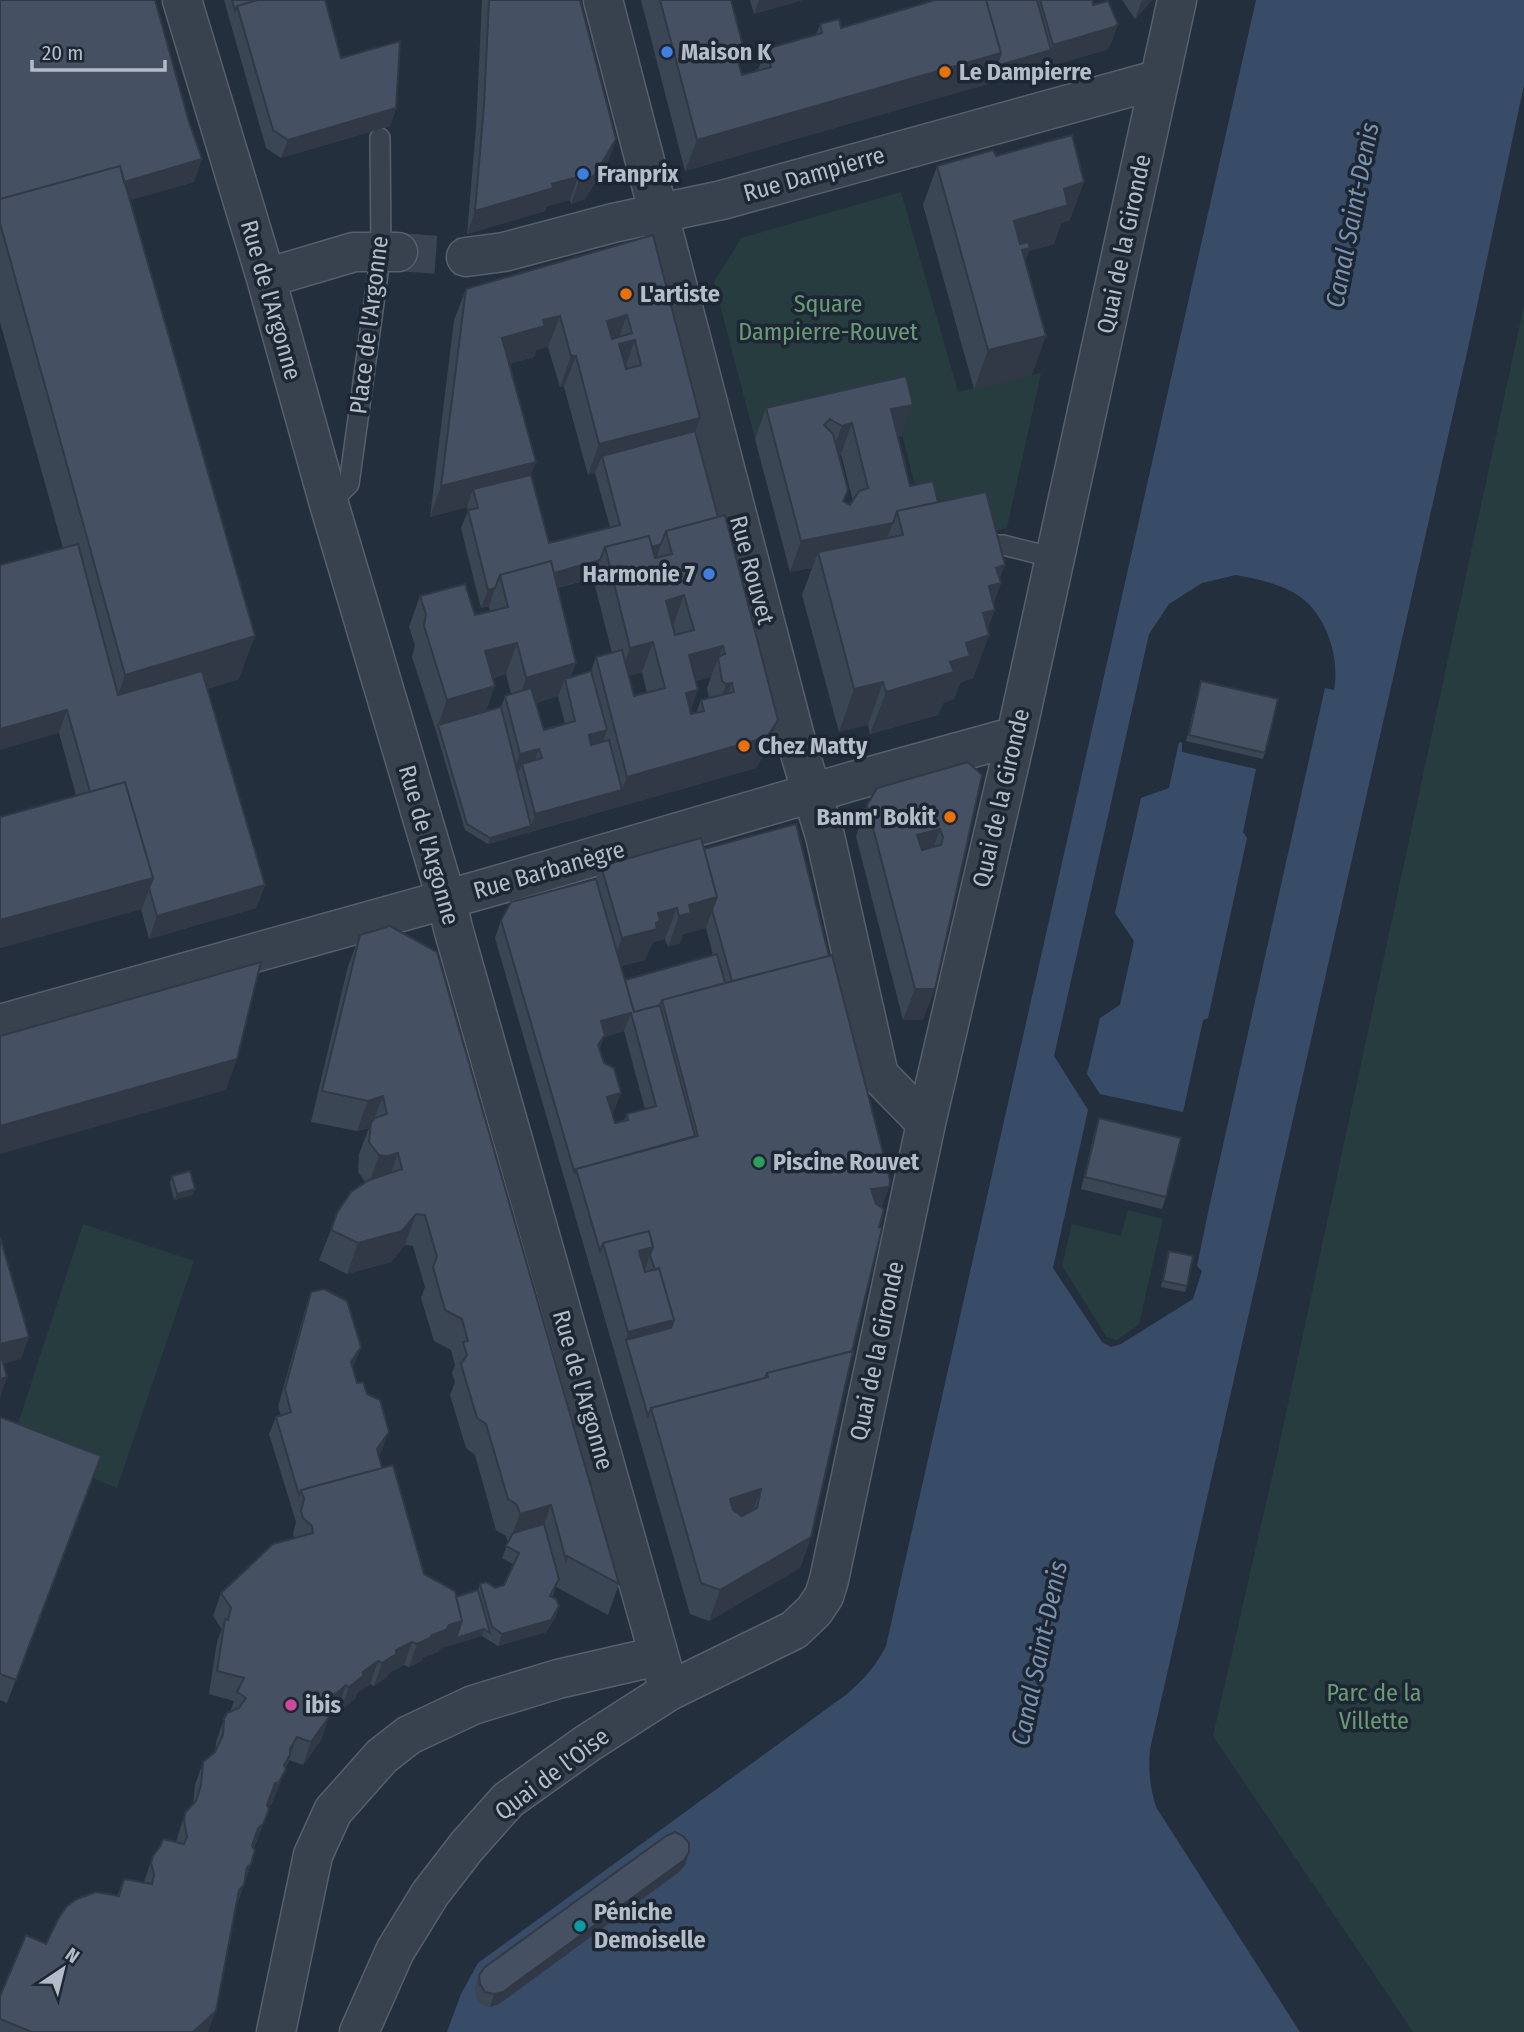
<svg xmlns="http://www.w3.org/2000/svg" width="1524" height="2032" font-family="'Fira Sans Condensed',sans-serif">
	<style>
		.green { fill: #263c3f }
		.water { fill: #394c67; fill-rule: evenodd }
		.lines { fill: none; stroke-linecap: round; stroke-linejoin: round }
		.minor-tunnel { stroke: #3a4453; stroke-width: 38; stroke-dasharray: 38 19; stroke-linecap: butt }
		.service-casing { stroke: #565f6c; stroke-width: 22 }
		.minor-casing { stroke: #565f6c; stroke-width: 41 }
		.service { stroke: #38414e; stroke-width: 19 }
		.minor { stroke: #38414e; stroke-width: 38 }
		.wall { fill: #3b4654; fill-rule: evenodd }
		.shaded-wall { fill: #303945 }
		.building { fill: #455162; stroke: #303945; stroke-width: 2; fill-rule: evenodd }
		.shop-dot { fill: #3f7fe0; stroke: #1d2633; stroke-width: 2.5 }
		.food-dot { fill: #e8710a; stroke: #1d2633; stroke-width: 2.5 }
		.leisure-dot { fill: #2e9e5b; stroke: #1d2633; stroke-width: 2.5 }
		.hotel-dot { fill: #d1479c; stroke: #1d2633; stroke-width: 2.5 }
		.culture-dot { fill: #0f9aa8; stroke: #1d2633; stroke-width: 2.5 }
		.labels { text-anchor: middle; stroke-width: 7; stroke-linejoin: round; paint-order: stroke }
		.poi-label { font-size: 24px; font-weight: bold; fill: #b4bcc9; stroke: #1d2633; text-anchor: start }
		.street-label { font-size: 24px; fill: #b4bcc9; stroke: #1d2633 }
		.park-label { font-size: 24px; fill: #6b9a76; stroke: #1d2633 }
		.water-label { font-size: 26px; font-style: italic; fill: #7c92b1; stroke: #1d2633 }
	</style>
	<rect width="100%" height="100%" fill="#242f3e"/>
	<!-- green -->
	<path class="green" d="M901 192 958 392 1041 373 1007 528 930 544 895 407 755 439 714 282 741 238Z
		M1524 305V2032H1413L1213 1736 1277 1455Z
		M1128 1210 1163 1219 1139 1324 1117 1340 1107 1337 1062 1266 1072 1224 1121 1236Z
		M83 1224 194 1261 117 1488 11 1445Z"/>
	<!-- water -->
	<path class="water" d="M1256 0H1524V85L1468 348 1150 1749C1148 1770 1150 1787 1156 1807L1300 2032H447L461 1994 478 1963 847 1694C864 1679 876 1666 886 1646ZM1236 575C1257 579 1280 583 1299 596 1327 615 1340 658 1334 690L1325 688 1209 1208 1197 1266 1202 1271 1193 1299 1121 1344 1111 1347 1102 1342 1053 1268 1088 1110 1054 1056 1149 634 1169 604 1202 583Z
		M1179 742 1182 743V752L1256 769 1243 832 1247 838 1208 1018 1203 1020 1183 1112 1100 1094 1087 1074 1100 1018 1120 1005 1134 941 1115 913 1141 798 1169 788Z"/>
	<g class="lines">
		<!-- minor-tunnel -->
		<path class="minor-tunnel" d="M398 252 466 257"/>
		<defs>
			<path id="service" d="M329 504 349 484 377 281 381 251 380 138
				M974 545H1003L1055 558"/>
			<path id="minor" d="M182 0 266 278 329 504 446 898 453 928 669 1691
				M603 0 795 737 825 836 879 1075 926 1123
				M466 257 504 252 613 223 722 200 1160 79
				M266 278 354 252H398
				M0 1024 487 888 853 781 1016 736
				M276 2032 313 1855 333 1811 382 1756 409 1735 473 1705 558 1679 658 1656
				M359 2032 395 1951 430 1894 467 1846 508 1800 588 1743 669 1691 794 1630 814 1611 824 1596 829 1580 926 1123 1016 736 1177 0"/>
		</defs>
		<!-- service casing -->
		<use href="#service" class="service-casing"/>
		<!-- minor casing -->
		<use href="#minor" class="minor-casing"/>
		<!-- service -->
		<use href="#service" class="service"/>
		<!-- minor -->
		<use href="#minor" class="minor"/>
	</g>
	<!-- wall -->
	<path class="wall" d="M0 0 194 182 130 200 239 679 207 689 265 885 256 908 149 939 141 909 0 948V817L76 795 59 733 63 548 0 322Z
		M224 0H325L341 58 396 108 390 126 281 158 266 148Z
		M482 0H580L616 139 608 162 585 199 571 204 570 200 547 206 545 211 467 234 476 128Z
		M641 0H731L743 46 738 61 742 75 758 70 766 49 816 35 820 24 841 28 936 0H1092L1093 5 1118 24 1110 46 1106 50 685 171Z
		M750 0H802L754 14Z
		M1122 0H1152L1135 19Z
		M996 156 1070 220 1061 223 1054 244 1029 251 1025 261 1032 375 974 389 923 205 937 166Z
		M653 235 695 431 718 517 778 720 766 751 756 768 488 844 465 830 436 731 412 657 415 645 409 627 420 596 475 615 490 612 489 606 481 608 461 528 468 511 467 507 430 517 454 320 466 289ZM548 347 560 387H564L588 475 595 473 610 527 549 543 531 475 509 364 534 357 536 350ZM593 578 612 653 596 657 591 671 571 677 558 588ZM642 672 647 693 634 696 629 676ZM506 674 511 694 505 696 501 707 486 711 493 678ZM711 677 707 688 709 698 701 700 696 713 691 714 690 711 696 681ZM558 696 565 724 544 730 536 703Z
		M906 376 902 436 898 437 910 486 938 502 1000 579 1001 583 993 604 988 630 989 635 973 678 960 683 954 699 943 703 938 715 870 734 868 725 839 732 802 595 812 568 790 572 755 439 766 408ZM841 454 853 501 850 505 844 501 848 490 838 455Z
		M1201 681 1265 753 1263 759 1186 741Z
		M968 762 923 1020H903L856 836 867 805Z
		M704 849 889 1187 881 1208 852 1351 811 1537 800 1568 709 1621 690 1614 495 938 501 920 596 879 601 866ZM706 928 713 955 625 980 621 966 645 960 653 942 665 939 668 947 680 943 683 934ZM624 1031 645 1109 627 1114 624 1121 615 1123 611 1112 614 1111 599 1050 604 1037Z
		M360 935 619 1584 608 1615 556 1587 552 1597 559 1606 555 1618 546 1632 498 1646 482 1636 441 1648 438 1652 423 1657 422 1661 409 1667 404 1665 389 1673 387 1677 374 1686 370 1684 357 1693 355 1699 341 1710 338 1708 329 1716 321 1740 303 1765 289 1760 277 1791 271 1805 267 1806 269 1809 254 1848 251 1864 237 1904 208 2032H0V1996L46 1944 117 1896 124 1879 144 1882 153 1856 160 1847 163 1839 176 1842 185 1813 193 1804 195 1785 203 1762 215 1753 216 1742 224 1719 230 1712 234 1701 209 1694 217 1642 222 1629 213 1616 221 1593 294 1538 293 1534 296 1522 269 1434 276 1417 281 1415 278 1407 305 1310 311 1292 361 1347 352 1368 357 1383 382 1450 379 1455 382 1468 424 1574 456 1597 478 1590 480 1584 495 1588 504 1585 513 1564 502 1558 508 1543 506 1536 496 1530 475 1455 466 1448 450 1395 455 1382 452 1373 455 1365 451 1350 434 1341 421 1298 425 1287 413 1246 405 1245 391 1262 347 1274 319 1260 331 1230 366 1183 358 1172 359 1154 369 1128 357 1131 311 1122 348 966Z
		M1099 1118 1166 1197 1162 1209 1081 1189 1095 1130Z
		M172 1176 192 1195 174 1200 170 1183Z
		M1169 1251 1187 1286 1185 1292 1161 1287Z
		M0 1417 101 1456 7 1703 0 1700Z
		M689 1852 685 1865 679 1872 499 2004 490 2007 481 2004 476 1997 475 1987 479 1975Z"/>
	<!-- shaded-wall -->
	<path class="shaded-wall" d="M759 0H802L754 14Z
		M1142 0H1152L1135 19Z
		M1118 24 1110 46 1106 50 685 171 697 140 1001 53 1051 50 1053 45Z
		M743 46 732 77 734 48Z
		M396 108 390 126 281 158 288 140Z
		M616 139 608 162 585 199 571 204 579 181Z
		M202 159 194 182 4 237 0 217Z
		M578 177 570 200 547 206 545 211 467 234 475 211 552 184Z
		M1084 182 1070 220 1061 223 1054 244 1029 251 1016 286 1014 221 1064 189Z
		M627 315 616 346 596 352 607 321Z
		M560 316 548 347 536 350 534 357 491 369 502 338 543 320Z
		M1046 336 1032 375 974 389 988 350Z
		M635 340 624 371 619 344Z
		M571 356H576L564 387H560Z
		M913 405 902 436 880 440 891 409Z
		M700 418 689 449 602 456 595 473 588 475 599 444Z
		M852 423 841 454 830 457 842 426Z
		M536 462 524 492 473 489 467 507 430 517 441 486Z
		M893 523 881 553 818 552 812 568 790 572 801 541Z
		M661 544 655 562 607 558Z
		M600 560 593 578 506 601 503 586Z
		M1005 565 998 583H1001L991 611 995 610 985 637 989 635 973 678 960 683 954 699 943 703 938 715 870 734 886 692 950 662 973 629 996 568Z
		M495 588 489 606 481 608 488 590Z
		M684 595 673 626 666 601Z
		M255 636 239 679 110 718 125 675Z
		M653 642 642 672 619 679 630 648Z
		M517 643 506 674 474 682 485 651Z
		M723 646 711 677 677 686 689 655Z
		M576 663 567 688 565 679 558 696 515 709 526 678Z
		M883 682 868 725 839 732 854 689Z
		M732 683 720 714 715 715 726 684Z
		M495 686 484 717 438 725 447 700Z
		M698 690 687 721 686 693Z
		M67 710 59 733 0 750V729Z
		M778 720 766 751 756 768 529 832 535 814 622 790 627 777Z
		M607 730 601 748 582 753 589 735Z
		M539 749 533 767 522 764 520 770 513 772 520 754Z
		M531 826 529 832 488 844 490 838Z
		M940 829 929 860 906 866 917 835Z
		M153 878 142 909 0 948V920Z
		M265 885 256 908 149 939 157 916Z
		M717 897 706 928 683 934 680 943 668 947 679 916 689 905Z
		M677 908 665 939 653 942 645 960 610 969 622 938 658 913Z
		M915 989H935L923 1020H903Z
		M631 1013 624 1031 604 1037 598 1053 592 1063 601 1021Z
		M237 1059 226 1090 0 1154V1126Z
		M621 1093 614 1111 601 1115 607 1097Z
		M383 1096 371 1127V1123L369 1128 357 1131 368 1101Z
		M398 1153 387 1184 368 1186 379 1155Z
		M889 1187 880 1210 863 1212 871 1189Z
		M195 1189 192 1195 174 1200 177 1194Z
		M416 1214 405 1245 391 1262 347 1274 358 1243Z
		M653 1247 642 1278 605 1250Z
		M674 1320 663 1351 626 1340 628 1332Z
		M29 1337 21 1359 0 1365V1344Z
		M361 1347 354 1365 344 1380 351 1362Z
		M7 1377 0 1398V1379Z
		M389 1432 382 1450 371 1467 377 1449Z
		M761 1489 749 1520 719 1529 730 1499Z
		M551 1505 540 1536 508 1545 520 1514Z
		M811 1537 800 1568 709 1621 720 1590Z
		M559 1606 555 1618 546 1632 498 1646 502 1634Z
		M462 1621 484 1629 482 1636 441 1648 438 1652 423 1657 422 1661 409 1667 417 1644 449 1625Z
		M412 1642 404 1665 389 1673 387 1677 374 1686 382 1663 396 1650Z
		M378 1661 370 1684 357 1693 355 1699 341 1710 349 1687 363 1672Z
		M346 1685 338 1708 329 1716 322 1705 331 1695Z
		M329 1717 321 1740 303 1765 311 1742Z
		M297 1737 277 1791 271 1805 267 1806 258 1827 275 1783 290 1749Z
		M269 1809 254 1847 249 1851 258 1828Z
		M689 1852 685 1865 679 1872 499 2004 490 2007 494 1994Z
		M251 1864 235 1907 231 1913 247 1867Z
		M216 2011 208 2032H193Z"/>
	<!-- building -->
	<path class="building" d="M0 0H155L189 122 202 159 124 182 120 166 0 199Z
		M232 0H258L237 6 235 11Z
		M258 0H325L341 58 400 41 396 108 288 140 273 130 237 6Z
		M489 0H580L616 139 594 176 579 181 578 177 552 184 554 188 475 211 484 105Z
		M660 0H731L743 46 734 48 742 75 771 67 766 49 822 33 820 24 839 19 841 28 935 0H986L1001 53 697 140Z
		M986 0H1037L1051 50 996 66 1001 53Z
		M1040 0H1092L1093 5 1108 1 1118 24 1114 27 1053 45Z
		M1072 135 1084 182 1064 189 1068 205 1014 221 1020 244 1028 242 1030 248 1022 250 1046 336 988 350 937 166 993 150 996 156Z
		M120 166 255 636 125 675 0 223V199Z
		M653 235 700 418 599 444 576 356H571L560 316 543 320 545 326 502 338 536 462 441 486 466 289ZM627 315 632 333 612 339 607 321ZM635 340 641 365 626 369 619 344Z
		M906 376 913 405 891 409 910 486 933 481 938 502 897 511 893 523 801 541 766 408ZM830 419 842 426 852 423 868 488 859 491 850 505 843 501 848 490 833 434 824 425Z
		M695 431 718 517 666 531 661 544 652 547 649 536 605 547 600 560 554 573 551 561 500 575 495 588 488 590 468 510 478 508 473 489 531 475 549 543 620 525 602 456Z
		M986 492 1005 565 996 568 1001 583 989 586 995 610 983 613 989 635 966 643 970 656 950 662 954 672 886 692 883 682 854 689 818 552 903 535 897 511Z
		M725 515 778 720 767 737 627 777 596 657 622 650 634 696 665 688 653 642 630 648 605 547 649 536 655 558 672 554 666 531ZM684 595 694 630 675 635 666 601ZM723 646 725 654 718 657 722 681 726 684 732 683 734 692 701 700 704 711 691 714 686 693 698 690 689 655Z
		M78 544 118 695 202 671 265 885 157 916 149 888 153 878 125 782 90 792 67 710 0 729V565Z
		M551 561 576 663 526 678 517 643 485 651 495 686 447 700 424 626 426 614 420 596 465 584 475 615 508 607 500 575Z
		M591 671 607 730 589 735 591 745 609 740 622 790 535 814 522 764 542 758 539 749 520 754 505 696 531 688 544 730 575 721 565 679Z
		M1201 681 1278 699 1265 753 1189 735Z
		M501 707 531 826 490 838 467 824 438 725Z
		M968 762 982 775 935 989H915L867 805 877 788ZM940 829 943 837 941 845 922 850 917 835Z
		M125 782 153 878 0 920V817Z
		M796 824 829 956 732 981 712 910 717 897 704 849Z
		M701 838 717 897 689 905 691 913 679 916 677 908 658 913 660 921 656 923 657 929 622 938 601 866Z
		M596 879 634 1012 660 1005 695 1136 576 1169 575 1174 501 920 511 902ZM631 1013 656 1106 627 1114 628 1120 615 1123 607 1097 621 1093 614 1068 604 1063 598 1045 605 1035 601 1021Z
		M390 926 437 952 619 1584 567 1556 566 1560 551 1505 520 1514 517 1505 508 1499 486 1424 477 1418 461 1364 467 1355 463 1342 468 1341 462 1319 445 1310 433 1267 437 1257 425 1215 416 1214 402 1231 358 1243 331 1230 337 1213 351 1192 369 1180 402 1169 398 1153 387 1156 379 1155 369 1142 371 1123 375 1118 387 1114 383 1096 368 1101 322 1091 360 935Z
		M717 954 725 983 662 1000 660 1005 634 1012 625 980Z
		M832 955 890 1180 889 1187 871 1189 876 1204 884 1209 879 1227 882 1228 852 1351 767 1373 765 1378 651 1408 648 1416 626 1340 671 1328 674 1320 659 1268 655 1270 650 1255 653 1247 649 1231 603 1243 600 1251 576 1169 698 1136 662 1000Z
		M261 962 237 1059 0 1126V1036Z
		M1099 1118 1181 1138 1166 1197 1085 1177Z
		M190 1171 195 1189 177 1194 172 1176Z
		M649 1231 653 1247 639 1251 645 1272 659 1268 674 1320 628 1332 603 1243Z
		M0 1237 29 1337 0 1344Z
		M1169 1251 1193 1256 1187 1286 1163 1281Z
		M324 1289 347 1301 361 1347 351 1362 357 1383 363 1382 367 1394 380 1400 389 1432 377 1449 382 1468 301 1490 299 1495 276 1417 291 1412 285 1389 311 1292Z
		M853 1351 811 1537 720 1590 701 1583 651 1408 768 1377 767 1373ZM761 1489 757 1508 742 1516 733 1510 730 1499Z
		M0 1353 7 1377 0 1379Z
		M0 1417 101 1456 16 1680 0 1674Z
		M393 1465 424 1574 455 1591 462 1621 449 1625 446 1630 432 1635 430 1638 417 1644 412 1642 396 1650V1654L382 1663 378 1661 363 1672V1676L349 1687 346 1685 337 1693 331 1695 322 1705 329 1717 311 1742 297 1737 290 1749V1755L284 1765 286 1769 279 1782 275 1783 267 1805 269 1809 263 1824 258 1828 252 1846 255 1850 251 1864 247 1867 244 1885 239 1890 216 2011 193 2032H32L0 2019V1996L26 1935 46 1944 58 1919 67 1906 77 1899 96 1892 119 1896 124 1879 152 1884 154 1875 151 1863 153 1856 161 1845 163 1839 184 1844 187 1837 184 1820 185 1813 196 1801 201 1785 203 1762 215 1752 223 1735 224 1719 227 1713 239 1708 246 1698 237 1692 244 1678 217 1671 225 1619 228 1620 231 1608 221 1593 273 1544 313 1533 312 1526 303 1518 301 1511 304 1499 301 1490Z
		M544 1524 559 1579 550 1596 556 1599 559 1606 551 1620 502 1634 492 1627 480 1584 486 1582 495 1588 504 1585 519 1553 506 1546 513 1533Z
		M478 1590 490 1633 484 1629 456 1638 462 1621 456 1597Z
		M675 1832 683 1836 689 1843V1852L684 1860 503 1992 494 1994 485 1992 480 1984 479 1975 485 1967 666 1836Z"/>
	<!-- markers -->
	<g class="shop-dot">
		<circle cx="667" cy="52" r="7"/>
		<circle cx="583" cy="174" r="7"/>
		<circle cx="709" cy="574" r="7"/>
	</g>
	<g class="food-dot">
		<circle cx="945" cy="72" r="7"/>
		<circle cx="626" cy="294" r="7"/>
		<circle cx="744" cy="746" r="7"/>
		<circle cx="950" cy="817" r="7"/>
	</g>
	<circle class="leisure-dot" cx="759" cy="1162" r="7"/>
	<circle class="hotel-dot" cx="291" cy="1705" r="7"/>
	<circle class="culture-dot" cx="580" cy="1926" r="7"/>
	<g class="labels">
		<!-- poi labels -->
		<g class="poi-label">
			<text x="681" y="60">Maison K</text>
			<text x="959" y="80">Le Dampierre</text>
			<text x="597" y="182">Franprix</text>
			<text x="640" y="302">L'artiste</text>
			<text x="695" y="582" text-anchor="end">Harmonie 7</text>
			<text x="758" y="754">Chez Matty</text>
			<text x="936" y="825" text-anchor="end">Banm' Bokit</text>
			<text x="773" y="1170">Piscine Rouvet</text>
			<text x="305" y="1713">ibis</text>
			<text x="594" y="1920">Péniche<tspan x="594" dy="28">Demoiselle</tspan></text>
		</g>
		<!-- street labels -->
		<g class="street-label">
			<text transform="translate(814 174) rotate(-16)" y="8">Rue Dampierre</text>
			<text transform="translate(1124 244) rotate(-78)" y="8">Quai de la Gironde</text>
			<text transform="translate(271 300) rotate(74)" y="8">Rue de l'Argonne</text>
			<text transform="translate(369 325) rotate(-83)" y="8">Place de l'Argonne</text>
			<text transform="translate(752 570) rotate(75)" y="8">Rue Rouvet</text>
			<text transform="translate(1001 798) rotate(-77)" y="8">Quai de la Gironde</text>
			<text transform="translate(429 845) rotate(74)" y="8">Rue de l'Argonne</text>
			<text transform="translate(549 870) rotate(-16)" y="8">Rue Barbanègre</text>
			<text transform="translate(877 1351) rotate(-78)" y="8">Quai de la Gironde</text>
			<text transform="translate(583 1390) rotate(74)" y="8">Rue de l'Argonne</text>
			<text transform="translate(552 1774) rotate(-37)" y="8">Quai de l'Oise</text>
		</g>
		<!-- park labels -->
		<g class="park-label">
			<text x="828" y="312">Square<tspan x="828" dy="28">Dampierre-Rouvet</tspan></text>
			<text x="1374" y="1701">Parc de la<tspan x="1374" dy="28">Villette</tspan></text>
		</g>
		<!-- water labels -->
		<g class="water-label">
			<text transform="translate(1352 215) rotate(-79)" y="9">Canal Saint-Denis</text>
			<text transform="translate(1039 1653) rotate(-78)" y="9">Canal Saint-Denis</text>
		</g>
	</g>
	<!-- north arrow -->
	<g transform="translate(63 1969) rotate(35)" stroke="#1d2633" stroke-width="5" paint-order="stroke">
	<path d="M0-5L12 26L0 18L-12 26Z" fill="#b4bcc9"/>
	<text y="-10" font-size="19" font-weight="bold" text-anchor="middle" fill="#b4bcc9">N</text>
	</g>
	<!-- scale -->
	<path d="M32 60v10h133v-10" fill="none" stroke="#b4bcc9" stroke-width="3.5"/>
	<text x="42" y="60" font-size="21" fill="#b4bcc9" stroke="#1d2633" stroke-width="5" paint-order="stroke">20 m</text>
</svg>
